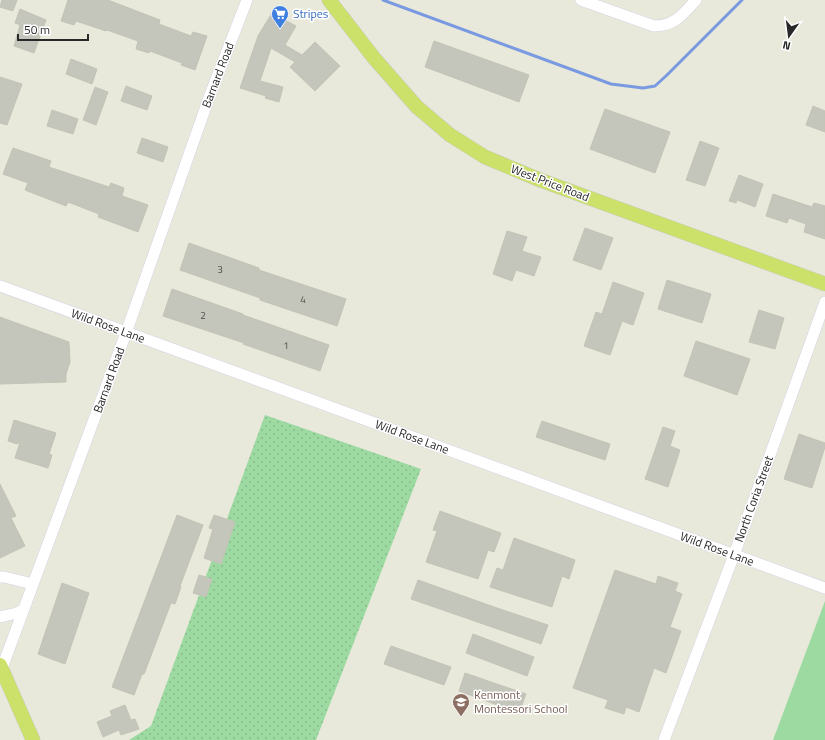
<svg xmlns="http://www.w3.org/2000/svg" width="825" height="740" font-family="'Titillium Web',sans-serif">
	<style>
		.grass { fill: url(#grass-dots) }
		.park { fill: #9ddaa2 }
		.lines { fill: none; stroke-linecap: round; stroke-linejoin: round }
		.stream { stroke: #799ae1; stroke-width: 3 }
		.building { fill: #c4c5bb; stroke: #c3c4b6 }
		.minor-casing { stroke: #d4d1e0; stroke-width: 12 }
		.major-casing { stroke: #cbcbcb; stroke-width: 15 }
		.minor { stroke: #fff; stroke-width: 11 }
		.major { stroke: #cbe169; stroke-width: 14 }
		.labels { text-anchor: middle; stroke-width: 3; stroke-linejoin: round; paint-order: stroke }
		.number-label { font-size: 10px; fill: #4f4f4d }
		.shop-label { font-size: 12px; fill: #366cbe; stroke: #fff; text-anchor: start }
		.street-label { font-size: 12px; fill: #282828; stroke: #fff }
		.education-label { font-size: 12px; fill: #785e54; stroke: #fff; text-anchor: start }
	</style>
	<defs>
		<pattern id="grass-dots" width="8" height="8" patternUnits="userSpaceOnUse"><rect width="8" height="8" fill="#9ddaa2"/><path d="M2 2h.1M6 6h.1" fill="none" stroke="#87bb8c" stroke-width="1.8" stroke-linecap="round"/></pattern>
	</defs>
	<rect width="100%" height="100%" fill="#e9e9db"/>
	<!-- grass -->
	<path class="grass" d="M265 415 421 469 316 740H129L151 726Z"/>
	<!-- park -->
	<path class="park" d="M825 601V740H773Z"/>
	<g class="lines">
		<!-- stream -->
		<path class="stream" d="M383 0 611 84 643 88 655 86 667 75 742 0"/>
	</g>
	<!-- building -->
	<path class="building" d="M2 0H17L13 11 0 7Z
		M68 0H108L160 20 159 24 191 36 193 32 207 36 195 70 181 65 182 63 150 51 149 53 136 49 138 41 107 30 106 31 76 21 74 25 61 21Z
		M20 9 46 20 34 53 14 46 20 25 15 23Z
		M272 13 296 26 285 45 302 55 315 42 340 66 315 91 290 67 295 62 271 48 260 81 283 87 279 102 265 98 266 96 240 88 258 36Z
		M434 41 529 75 519 102 425 67Z
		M71 59 97 69 92 84 66 74Z
		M0 77 22 84 7 125 0 123Z
		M126 86 152 96 147 110 121 101Z
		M95 87 108 92 96 125 83 120Z
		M813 106 825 111V132L806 125Z
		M605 109 670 132 655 173 590 149Z
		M52 110 78 119 73 134 47 126Z
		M142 138 168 147 163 162 137 153Z
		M700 141 719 148 705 186 686 180Z
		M13 148 51 161 49 167 109 187 111 183 124 188 122 196 148 205 138 232 98 217 99 214 68 202 66 206 25 190 28 183 3 174Z
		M739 175 763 184 755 207 737 200 736 203 729 201Z
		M773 194 812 207 814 203 825 206V239L804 232 806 224 789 218 787 223 766 216Z
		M585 228 613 238 601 270 573 260Z
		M507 231 527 237 522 251 541 257 534 276 516 270 512 281 493 274Z
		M189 243 259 268V270L346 299 337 326 260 300V298L180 270Z
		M667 280 711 294 702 323 658 309Z
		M613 282 644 293 633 325 622 321 610 355 584 346 596 312 602 314Z
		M172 289 243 314V315L329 345 320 371 243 344 244 343 163 316Z
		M759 310 784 318 775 349 749 342Z
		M0 317 69 342 70 362 66 374V382L0 384Z
		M696 341 750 359 737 395 684 376Z
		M14 420 56 433 49 454 52 455 48 468 15 458 20 442 17 444 8 441Z
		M542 421 610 444 605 460 536 437Z
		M663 427 675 431 670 446 680 450 668 487 645 479Z
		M799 434 825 443V447L812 488 784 479Z
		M0 484 16 516 11 518 25 546 0 558Z
		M440 511 501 533 494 552 488 550 478 579 426 562 437 531 433 530Z
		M177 515 203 525 180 586 181 587 175 604 171 603 144 674H142L134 695 112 687Z
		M214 515 235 522 221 564 204 558 213 529 209 528Z
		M514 538 575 560 569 579 562 576 552 607 490 587 497 568 503 570Z
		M615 570 656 584 658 576 678 583 675 591 682 594 670 627 681 631 666 673 654 668 639 712 626 707 624 714 605 708 608 700 573 688Z
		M199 575 212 579 206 597 193 593Z
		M418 580 497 608 548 625 541 644 411 599Z
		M62 583 89 593 65 664 38 654Z
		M473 634 534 657 527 676 466 653Z
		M391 646 451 667 444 685 384 664Z
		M465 673 526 694 519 713 459 691Z
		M125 705 131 720 135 719 139 729 121 735 119 730 103 737 97 722 112 716 110 711Z"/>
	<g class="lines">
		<defs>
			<path id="minor" d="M581 0 654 26C675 26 683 14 696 0
				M0 286 825 588
				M0 577H4L33 584
				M0 617 17 613 24 609
				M2 668 126 333 210 95 247 0
				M664 740 734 555 825 302"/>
			<path id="major" d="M329 0 374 58 417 107 450 135 485 157 540 180 825 284
				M0 665 33 740"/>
		</defs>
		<!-- minor casing -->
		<use href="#minor" class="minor-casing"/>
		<!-- major casing -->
		<use href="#major" class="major-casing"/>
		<!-- minor -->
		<use href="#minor" class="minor"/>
		<!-- major -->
		<use href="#major" class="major"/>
	</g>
	<!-- icons -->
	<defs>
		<symbol id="supermarket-pin" viewBox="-11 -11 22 30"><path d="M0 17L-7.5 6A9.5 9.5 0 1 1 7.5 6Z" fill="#3f7fe0" stroke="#fff"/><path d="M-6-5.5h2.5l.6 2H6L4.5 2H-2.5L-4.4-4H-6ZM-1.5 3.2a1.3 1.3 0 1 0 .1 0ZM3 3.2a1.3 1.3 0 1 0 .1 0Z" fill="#fff"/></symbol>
		<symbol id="school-pin" viewBox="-11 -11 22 30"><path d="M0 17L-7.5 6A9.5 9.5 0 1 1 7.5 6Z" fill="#8d6e63" stroke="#fff"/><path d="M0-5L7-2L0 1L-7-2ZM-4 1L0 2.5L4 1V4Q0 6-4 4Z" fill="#fff"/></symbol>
	</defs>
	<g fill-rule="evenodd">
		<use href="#supermarket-pin" x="270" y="4" width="20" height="27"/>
		<use href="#school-pin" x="451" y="692" width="20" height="27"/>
	</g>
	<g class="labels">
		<!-- number labels -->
		<g class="number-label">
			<text x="220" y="273">3</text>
			<text x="303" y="303">4</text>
			<text x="203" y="319">2</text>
			<text x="286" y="349">1</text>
		</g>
		<!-- shop labels -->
		<g class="shop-label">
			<text x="293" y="18">Stripes</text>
		</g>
		<!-- street labels -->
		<g class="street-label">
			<text transform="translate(218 75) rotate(-69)" y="4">Barnard Road</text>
			<text transform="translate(550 183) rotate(21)" y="4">West Price Road</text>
			<text transform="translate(108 326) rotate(20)" y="4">Wild Rose Lane</text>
			<text transform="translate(109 380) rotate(-70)" y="4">Barnard Road</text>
			<text transform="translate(412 437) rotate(20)" y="4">Wild Rose Lane</text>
			<text transform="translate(754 499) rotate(-70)" y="4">North Coria Street</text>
			<text transform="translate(717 549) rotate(20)" y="4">Wild Rose Lane</text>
		</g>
		<!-- education labels -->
		<g class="education-label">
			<text x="474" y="699">Kenmont<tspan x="474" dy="14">Montessori School</tspan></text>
		</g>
	</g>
	<!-- north arrow -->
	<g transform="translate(789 36) rotate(194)" stroke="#ffffff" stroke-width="3" paint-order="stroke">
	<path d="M0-3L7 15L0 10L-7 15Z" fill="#282828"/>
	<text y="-6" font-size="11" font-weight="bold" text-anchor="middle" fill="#282828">N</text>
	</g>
	<!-- scale -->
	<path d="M18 34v6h70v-6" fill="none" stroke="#282828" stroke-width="2"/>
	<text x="24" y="34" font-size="12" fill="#282828" stroke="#ffffff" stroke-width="3" paint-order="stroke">50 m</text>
</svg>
